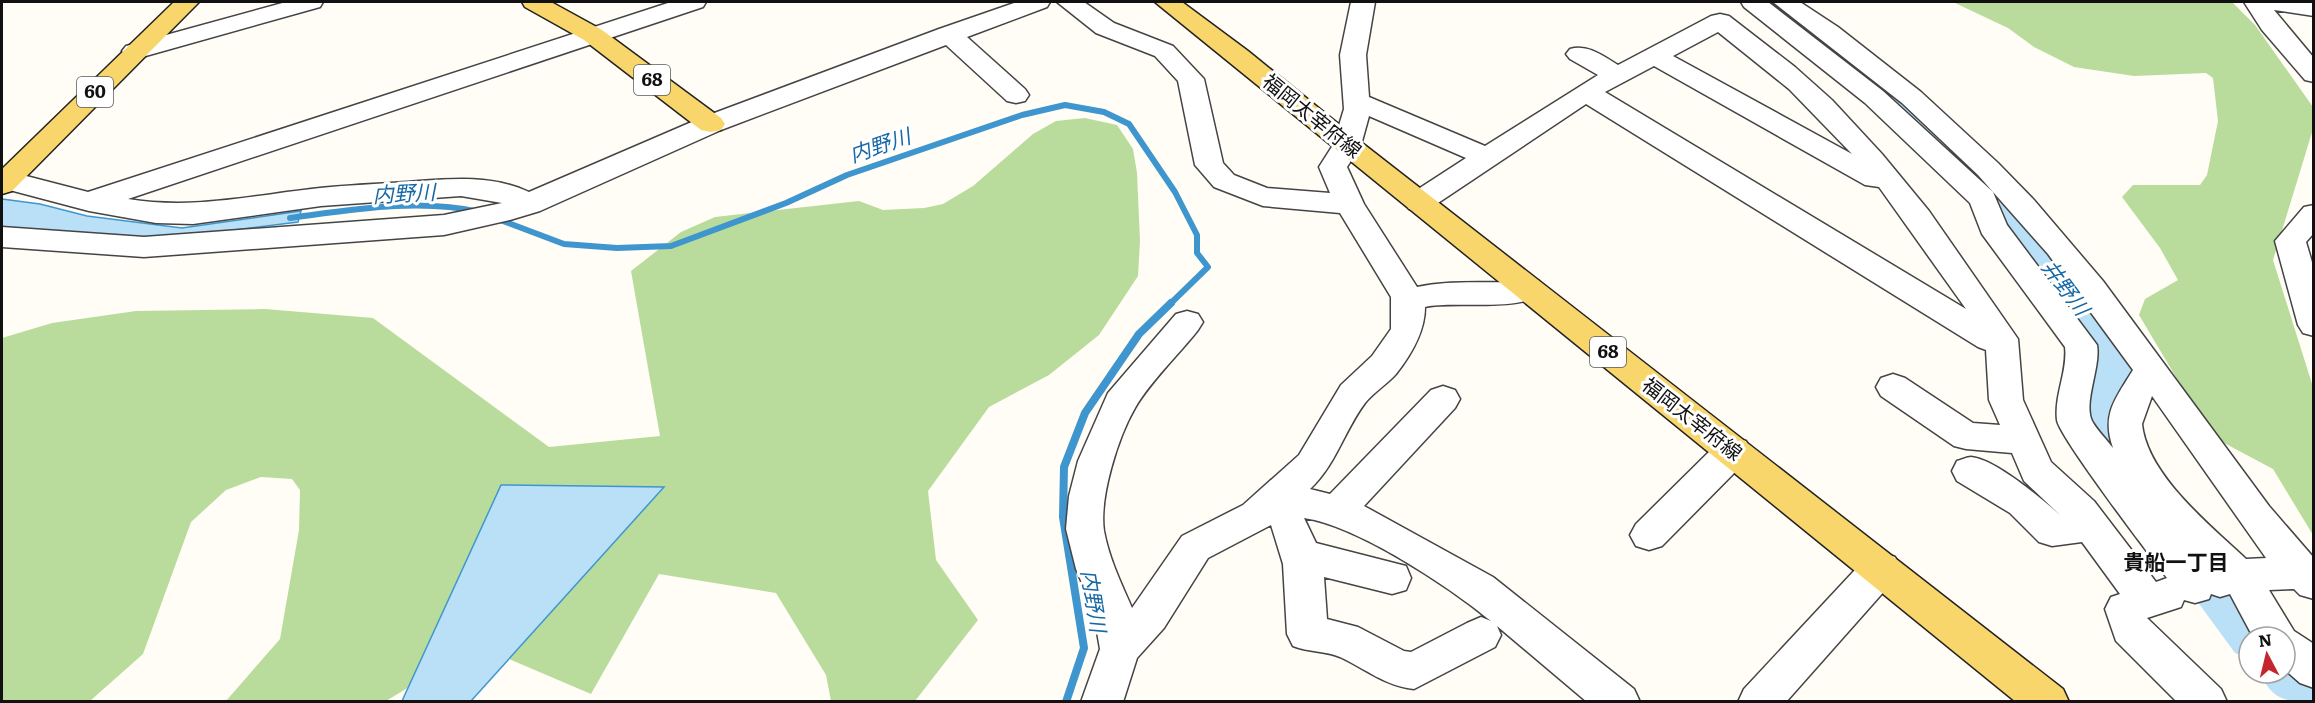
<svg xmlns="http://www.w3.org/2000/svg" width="2315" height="703" font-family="Literata,'Noto Sans JP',serif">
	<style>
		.forest { fill: #b9dc9c }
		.water { fill: #b9e0f7; stroke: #3f96cf; stroke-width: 1.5 }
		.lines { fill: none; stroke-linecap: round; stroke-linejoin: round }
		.stream-far1 { stroke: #3f96cf; stroke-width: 6 }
		.stream { stroke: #3f96cf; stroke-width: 8 }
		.river { fill: #b9e0f7; fill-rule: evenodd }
		.minor-casing { stroke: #444; stroke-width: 3 }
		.major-casing { stroke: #222; stroke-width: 3 }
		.minor { fill: #fff; fill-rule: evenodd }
		.major { fill: #f9d66b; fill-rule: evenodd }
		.labels { text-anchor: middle; stroke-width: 6; stroke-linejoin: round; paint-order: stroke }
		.shield { fill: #fff; stroke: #585858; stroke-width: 1.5 }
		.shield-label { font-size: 18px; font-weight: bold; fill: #111 }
		.street-label { font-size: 20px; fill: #111; stroke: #fff }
		.water-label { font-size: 21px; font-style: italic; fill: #1768a6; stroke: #fff }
		.neighbourhood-label { font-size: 21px; font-weight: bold; fill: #111; stroke: #fff }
	</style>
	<rect width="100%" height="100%" fill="#fffdf5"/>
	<!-- forest -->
	<path class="forest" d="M1953 2H2232L2255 25 2313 107V129L2273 260 2313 387V535L2273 469 2211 436 2139 315 2145 299 2178 280 2160 248 2122 197 2133 185H2200L2207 175 2218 121 2213 78 2206 73 2134 76 2074 67 2034 47 2008 28Z
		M1085 118 1117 125 1133 149 1137 173 1140 241 1138 276 1099 335 1049 375 989 407 928 491 936 560 978 620 915 701H831L826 675 776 593 659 574 591 694 509 659 663 488 502 485 409 687 386 701H226L280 639 299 530 300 490 292 479 261 477 226 490 191 522 143 654 90 701H2V338L52 323 136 311 265 309 373 318 549 447 660 436 631 271 681 232 715 217 859 201 883 210 924 208 943 204 973 186 1033 134 1056 121Z"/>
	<!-- water -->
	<path class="water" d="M2 199 40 204 87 216 182 228 301 211 298 222 163 239 2 228Z
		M501 485 664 487 471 701H402Z"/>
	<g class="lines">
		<!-- stream-far1 -->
		<path class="stream-far1" d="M290 218C351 210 419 198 479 212
			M495 218 564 244 617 248 671 246 786 203 847 175 1022 115 1065 105 1104 112 1129 124 1175 192 1197 235V253L1208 267 1169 305"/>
		<!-- stream -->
		<path class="stream" d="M1066 702 1084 648 1063 517 1064 467 1085 413 1139 334 1171 303"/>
		<!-- river -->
		<path class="river" d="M1753 2H1787L1917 97 2008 189 2131 347 2137 372 2124 417 2127 432 2169 495 2162 508 2146 514 2130 508 2083 436 2080 417 2095 372 2090 350 1982 205 1893 111 1757 9Z
			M2187 530 2204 536 2271 621 2279 637H2249V658L2235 653 2170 564 2163 550 2170 536Z
			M2285 648 2314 661V702C2286 702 2272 700 2260 673H2285Z"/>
		<defs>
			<path id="minor" d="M286 2H323L320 7 135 59 126 56 122 51 126 46Z
				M671 2H706L703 7 128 199C194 210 254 195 320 188 348 185 378 184 407 182 447 179 491 174 529 192L701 118 939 29 1017 2H1050L1047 7 967 37 1025 89 1029 95 1025 101 1016 103 1007 101 946 45 721 130 540 211 510 220 444 235 144 257 2 247V227L144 237 444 215 502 203 461 196 321 206 193 224 156 223 89 211 2 188V172L7 171 88 192Z
				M1057 2H1084L1114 23 1173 46 1204 79 1223 163 1234 175 1267 188 1330 193 1319 167 1333 145 1344 109 1340 55 1351 2H1375L1366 55 1369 97 1485 146 1598 75 1570 59 1566 54 1570 49C1588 44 1603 56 1618 65L1711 16 1720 14 1729 16 1795 67 1832 100 1882 154 1929 211 2018 339 2023 400 2051 462 2094 501 2156 582 2167 578C2151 557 2058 435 2057 420 2054 395 2068 371 2065 347L1982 234 1970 203 1865 103 1744 7 1741 2H1768L1883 91 1993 192 2007 225 2097 345C2101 367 2083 402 2092 421 2097 430 2107 440 2113 448 2101 414 2116 398 2133 370L2048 254 1978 175 1902 103 1773 2H1800L1838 27 1921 92 1998 163 2034 200 2103 281 2269 506 2314 558V599L2300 595 2294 589 2269 590 2294 631 2314 644V688L2300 683 2285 670V637H2253L2230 594 2220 597 2211 594 2209 599 2195 603 2184 600 2181 607 2147 618 2221 689 2227 702H2177L2116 641 2105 609 2111 597 2120 594 2082 542 2052 546 2039 542 2010 513 1957 481 1952 471 1957 461C1961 460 1967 457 1971 457 1995 459 2042 499 2060 515L2024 481 2012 453 1966 449 1954 446 1881 396 1876 387 1881 378 1893 374 1905 378 1973 423 2000 425 1989 400 1986 350 1978 347 1586 104 1429 209 1419 211 1409 209 1404 202 1409 195 1466 158 1369 116 1361 145 1347 167 1364 204 1417 287C1449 280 1479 283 1512 282 1522 282 1528 278 1539 281L1544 289C1529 314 1454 300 1425 307 1425 332 1411 355 1396 374 1387 384 1374 392 1365 403 1344 431 1336 465 1310 489L1330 494 1431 390 1443 386 1455 390 1460 399 1455 408 1364 506 1493 577 1634 689 1640 702H1587L1497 626 1501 635 1495 647 1414 689C1385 686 1366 669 1340 657 1326 651 1308 652 1293 646L1287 634 1283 564 1271 525 1208 558 1164 628 1137 658 1123 702H1081L1100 649 1093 609 1076 569 1066 529 1069 496 1078 461 1108 393 1176 314 1187 311 1198 314 1203 322 1198 330C1180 353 1149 383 1135 408 1118 437 1099 498 1104 531 1109 558 1121 583 1132 608L1182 536 1243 505 1299 455 1341 385 1372 356 1391 329V297L1340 213 1263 206 1214 187 1195 165 1178 81 1155 56 1096 33ZM1718 32 1789 89 1852 154 1673 56ZM1654 66 1865 185 1879 187 1966 309 1605 92ZM2152 396 2266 558 2246 559C2211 526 2147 475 2142 424ZM1304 518C1358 526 1448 586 1491 621L1481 617 1467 623 1411 652 1404 651 1358 627 1327 619 1324 577 1392 594 1406 590 1411 578 1406 566 1316 543Z
				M2244 2H2314V16L2274 10 2314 58V82L2305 80 2262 30Z
				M2314 205V233L2306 242 2314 269V336L2303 333 2298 325 2275 241 2304 207Z
				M1733 437 1746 441 1751 451 1746 461 1662 546 1649 550 1636 546 1630 535 1636 524 1720 441Z
				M1881 552 1895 557 1900 568 1895 579 1786 702H1738L1744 689 1867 557Z"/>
			<path id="major" d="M174 2H199L12 191 2 194V169Z
				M522 2H551L602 30 721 118 725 124 721 130 711 132 701 130 584 40 525 7Z
				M1155 2H1182L1248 51 1357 139 2063 689 2069 702H2016Z"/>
		</defs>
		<!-- minor casing -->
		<use href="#minor" class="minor-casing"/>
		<!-- major casing -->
		<use href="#major" class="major-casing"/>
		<!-- minor -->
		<use href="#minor" class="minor"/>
		<!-- major -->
		<use href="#major" class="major"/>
	</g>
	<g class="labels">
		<!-- shield labels -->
		<g class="shield">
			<rect x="634" y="65" width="36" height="30" rx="4.5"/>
			<rect x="77" y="77" width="36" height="30" rx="4.5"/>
			<rect x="1590" y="337" width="36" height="30" rx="4.5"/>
		</g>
		<g class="shield-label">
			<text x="652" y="86">68</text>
			<text x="95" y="98">60</text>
			<text x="1608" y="358">68</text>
		</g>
		<!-- street labels -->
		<g class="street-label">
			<text transform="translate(1312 116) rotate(39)" y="7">福岡太宰府線</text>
			<text transform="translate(1692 419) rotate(38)" y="7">福岡太宰府線</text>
		</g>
		<!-- water labels -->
		<g class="water-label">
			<text transform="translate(880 146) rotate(-19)" y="7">内野川</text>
			<text transform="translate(404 194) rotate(-3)" y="7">内野川</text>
			<text transform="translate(2065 288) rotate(53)" y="7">井野川</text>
			<text transform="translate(1093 601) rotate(81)" y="7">内野川</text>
		</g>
		<!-- neighbourhood labels -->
		<g class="neighbourhood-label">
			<text x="2176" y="570">貴船一丁目</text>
		</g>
	</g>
	<!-- border -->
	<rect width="2315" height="703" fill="none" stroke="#111111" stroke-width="6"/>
	<!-- north arrow -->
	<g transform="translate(2267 655) rotate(353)"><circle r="28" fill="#ffffff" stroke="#a0a0a0" stroke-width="1.5"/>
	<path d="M0-4.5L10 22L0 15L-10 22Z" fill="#c4262e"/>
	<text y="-9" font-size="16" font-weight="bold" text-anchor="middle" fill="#111111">N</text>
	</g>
</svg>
